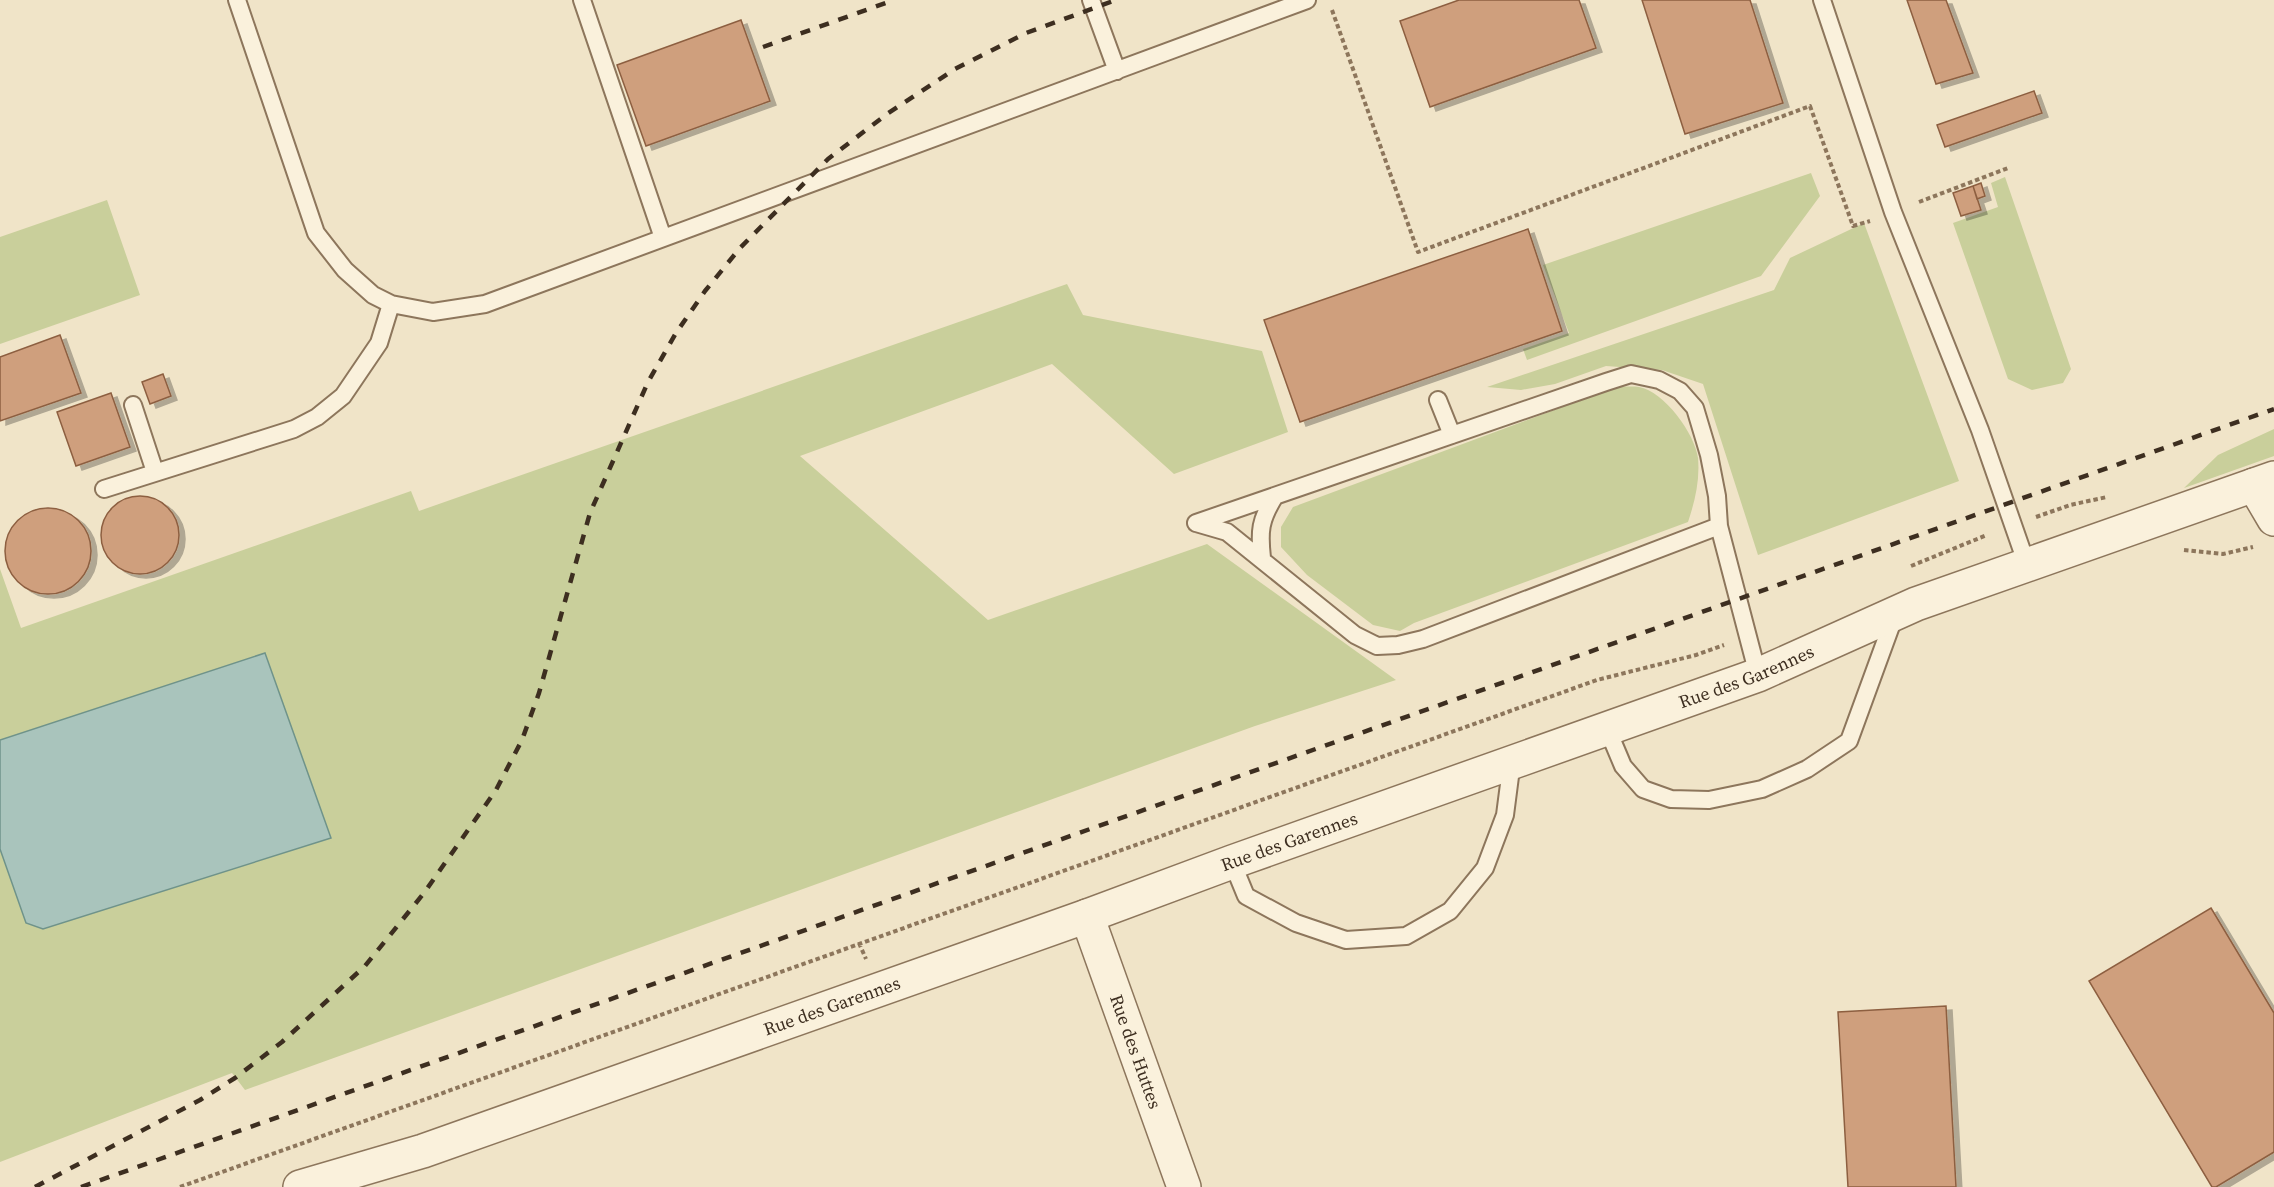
<svg xmlns="http://www.w3.org/2000/svg" width="2274" height="1187" font-family="'Source Serif 4',serif">
	<style>
		.green { fill: #c9cf9b }
		.water { fill: #a9c4bc; stroke: #6f938a; stroke-width: 1.5 }
		.building { fill: #cf9f7d; stroke: #8d5f41; stroke-width: 1.5; filter: url(#shadow) }
		.lines { fill: none; stroke-linecap: round; stroke-linejoin: round }
		.service-casing { stroke: #8d765c; stroke-width: 20 }
		.minor-casing { stroke: #8d765c; stroke-width: 36 }
		.path { stroke: #8d765c; stroke-width: 4; stroke-dasharray: 4.5 3; stroke-linecap: butt }
		.service { stroke: #faf1dc; stroke-width: 16 }
		.minor { stroke: #faf1dc; stroke-width: 33 }
		.rail { stroke: #3d2e20; stroke-width: 4.5; stroke-dasharray: 10 10; stroke-linecap: butt }
		.labels { text-anchor: middle; stroke-width: 4.5; stroke-linejoin: round; paint-order: stroke }
		.street-label { font-size: 18px; fill: #3d2e20; stroke: #f7eed8 }
	</style>
	<defs>
		<filter id="shadow"><feDropShadow dx="6" dy="4" stdDeviation="0" flood-color="#0004"/></filter>
	</defs>
	<rect width="100%" height="100%" fill="#f0e4c8"/>
	<!-- green -->
	<path class="green" d="M1811 173 1820 196 1761 276 1527 360 1523 349 1569 333 1543 265Z
		M2005 177 2071 369 2063 383 2032 390 2008 379 1953 223 1998 207 1991 183Z
		M107 200 140 295 0 344V237Z
		M1864 223 1959 481 1758 555 1703 384 1662 370 1606 366 1555 384 1521 390 1487 387 1774 290 1790 258Z
		M1067 284 1083 315 1262 351 1288 432 1174 474 1052 364 800 456 988 620 1207 544 1396 680 1255 726 245 1090 232 1073 0 1162V569L21 628 411 491 419 511Z
		M1616 387C1623 387 1631 386 1639 387 1664 391 1695 434 1698 458 1700 480 1695 501 1688 522L1414 623 1400 631 1373 625 1307 575 1281 547V527L1293 507Z
		M2274 429V456L2184 488 2218 455Z"/>
	<!-- water -->
	<path class="water" d="M265 653 331 838 43 929 26 923 0 849V740Z"/>
	<!-- building -->
	<path class="building" d="M1459 0H1579L1596 48 1430 107 1400 21Z
		M1642 0H1750L1783 103 1685 134Z
		M1907 0H1946L1973 73 1936 84Z
		M741 20 770 101 646 146 617 65Z
		M2034 91 2042 113 1945 147 1937 125Z
		M1981 183 1985 196 1977 199 1973 186Z
		M1973 186 1981 210 1961 216 1953 193Z
		M1528 229 1562 331 1300 422 1264 320Z
		M60 335 81 393 0 421V357Z
		M163 374 171 396 150 404 142 382Z
		M111 393 130 447 76 466 57 412Z
		M101 535a39 39 0 1 1 78 0a39 39 0 1 1-78 0Z
		M5 551a43 43 0 1 1 86 0a43 43 0 1 1-86 0Z
		M2211 908 2274 1013V1152L2216 1187H2212L2089 981Z
		M1946 1006 1956 1187H1848L1838 1012Z"/>
	<g class="lines">
		<defs>
			<path id="service" d="M237 0 316 233 345 270 373 295 391 304 433 312 485 304 1307 0
				M582 0 663 238
				M1091 0 1117 71
				M1822 0 1893 212 1980 430 2027 565
				M1438 400 1452 435
				M133 405 155 472
				M104 489 294 429 317 417 343 396 379 343 391 304
				M1196 523 1606 382 1631 374 1659 380 1680 391 1695 408 1709 455 1717 496 1719 526 1758 675
				M1196 523 1227 532 1355 635 1377 646 1398 645 1423 639 1719 526
				M1262 558C1259 531 1260 520 1275 496
				M1607 728 1623 766 1643 789 1671 799 1709 800 1762 789 1807 769 1849 741 1895 615
				M1232 862 1246 896 1296 923 1346 940 1406 936 1450 911 1485 868 1505 815 1512 761"/>
			<g id="minor">
				<path d="M2254 485 2274 519"/>
				<path id="s1" d="M1087 916 1184 1187"/>
				<path id="s2" d="M300 1187 423 1151 1087 916 1232 862 1758 675 1916 604 2274 478"/>
			</g>
		</defs>
		<!-- service casing -->
		<use href="#service" class="service-casing"/>
		<!-- minor casing -->
		<use href="#minor" class="minor-casing"/>
		<!-- path -->
		<path class="path" d="M1332 10 1418 252 1810 106 1853 226 1870 221
			M1919 202 2008 168
			M2036 517 2070 505 2107 497
			M2184 550 2223 554 2253 547
			M1911 566 1987 535
			M859 943 866 959
			M180 1187 1597 680 1696 655 1724 645"/>
		<!-- service -->
		<use href="#service" class="service"/>
		<!-- minor -->
		<use href="#minor" class="minor"/>
		<!-- rail -->
		<path class="rail" d="M763 47 894 0
			M35 1187 200 1100 235 1078 282 1042 365 966 424 893 496 790 522 740 539 693 590 513 648 382 676 333 705 291 740 248 828 159 887 114 955 69 1026 33 1116 0
			M81 1187 2274 409"/>
	</g>
	<g class="labels">
		<!-- street labels -->
		<g class="street-label">
			<text dy="6" stroke="none"><textPath href="#s2" startOffset="1534">Rue des Garennes</textPath></text>
			<text dy="6" stroke="none"><textPath href="#s2" startOffset="1048">Rue des Garennes</textPath></text>
			<text dy="6" stroke="none"><textPath href="#s2" startOffset="562">Rue des Garennes</textPath></text>
			<text dy="6" stroke="none"><textPath href="#s1" startOffset="144">Rue des Huttes</textPath></text>
		</g>
	</g>
</svg>
